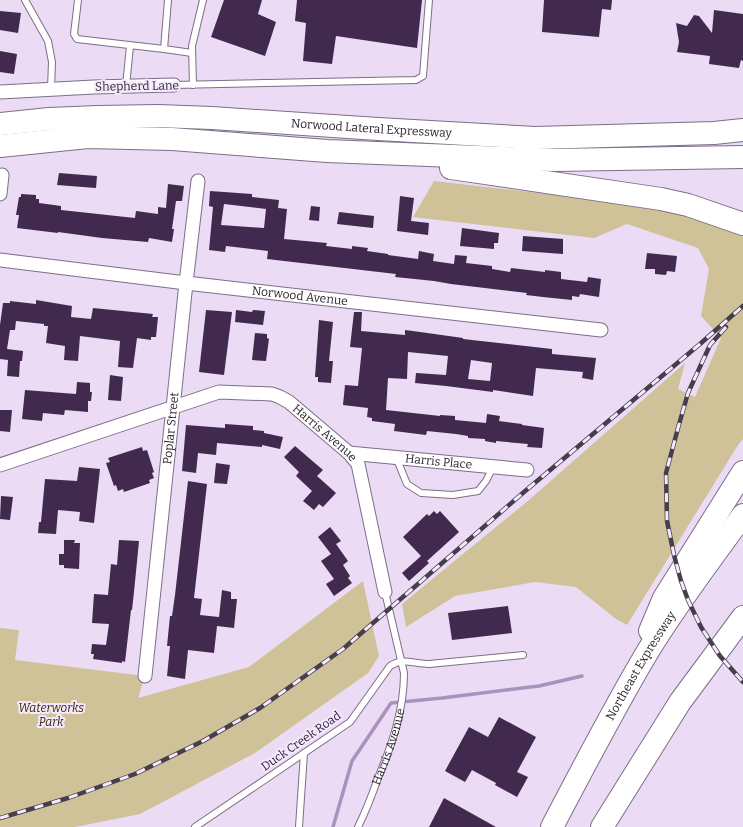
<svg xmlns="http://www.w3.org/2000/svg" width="743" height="827" viewBox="0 0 743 827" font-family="Bitter,serif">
<rect width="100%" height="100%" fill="#ebdbf5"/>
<!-- green -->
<path fill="#cfc198" d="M434 181 619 202 726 224 743 237V439L738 445 627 625 616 619 576 587 535 582 455 596 406 627 402 604 529 500 685 363 678 389 695 397 721 338 701 316 709 269 698 248 627 224 594 238 413 217Z
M363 581 379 656 368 673 255 753 140 814 75 827H0V628L19 630 15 660 145 676 138 698 249 667Z"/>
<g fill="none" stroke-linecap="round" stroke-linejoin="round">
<!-- stream -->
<path stroke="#ac91bc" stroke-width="3.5" d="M333 827 352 761 391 703 442 698 539 686 582 676"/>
</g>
<!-- building -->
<path fill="#412a4e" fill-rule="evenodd" d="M224 0H262L258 14 276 22 265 56 211 37Z
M297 0H422L417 48 336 36 332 64 303 61 306 23 295 21Z
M544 0H612L611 10 602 9 599 37 542 32Z
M714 10 743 14V61L741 60 739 68 709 64 710 56 677 52 679 42 676 23 687 26 694 15 699 16 712 33Z
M0 11 21 13 18 33 0 30Z
M0 51 17 54 14 74 0 72Z
M59 173 97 176 96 188 57 185Z
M168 184 184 186 182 201H176L172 229H174L172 242 149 238 148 242 102 238 58 232V233L17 228 19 215H16L19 197H21V194L36 195V199H39V203L61 206V210L135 218 136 211 158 214V207L166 208Z
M210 191 252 194V197L279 200 278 208 287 209 284 239 327 243 326 246 352 249V246L368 248 367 251 388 254V255L418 259 419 251 434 254 433 261 454 264 455 255 467 256 466 263 492 266V269L510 272 511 268 545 272V270L561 272V279L587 282 588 277 601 279 599 297 580 294 579 297 572 296V300L543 297 526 295 527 293 451 284 434 281 395 277 396 274 267 259 268 251 226 246 225 252 209 250 213 207 209 206ZM224 204 266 209 264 228 221 225Z
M400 196 414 198 411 221 429 223 428 235 397 231Z
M311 206 320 207 319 221 309 220Z
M339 212 374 216 373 228 337 224Z
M462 228 499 233 498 243H494V249L460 246Z
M523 236 563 239V254L522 251Z
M647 253 677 256 675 272 667 271 666 275 655 274V269H645Z
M36 300 72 306 71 317 91 319 93 308 153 314 152 317H158L156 337H151V340L137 338 133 368 118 367 120 341 80 336 78 361 64 360 65 346 46 343 48 326H44V324L16 321 15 330H10L7 349 23 351 22 361H20L19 377 7 376 8 360 0 359V325L3 303H10V301L36 304Z
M206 310 232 312 224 375 199 372Z
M236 310 252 312 253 310 265 311 263 325 235 322Z
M354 312H362L361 331 405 335V330L420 332 463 338V339L552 349V354L596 358 593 380 582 378 583 372 536 368 533 396 493 390V392L446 386 415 383 416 373 446 375 448 356 408 352 407 379 388 378 386 410 440 416V415L455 416V420L486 423 487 414 500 416 499 421 522 424V425L544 428 542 448 527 447 528 444 496 441V443L485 441V439L468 438V436L456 434 427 431 426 435 394 431 395 424 372 421V418L367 417 368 408 343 405 345 385 358 386 362 348 350 347ZM471 360 492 363 490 381 468 379Z
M319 320 333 322 329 361H333L331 383 318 382V377H315Z
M255 333 267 334V338L269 339 266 361 252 360Z
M110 375 123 377 121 401 108 400Z
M77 382 90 383V392H92L91 401H88V412L65 410 64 415 43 413 42 421 22 419 25 390 76 394Z
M0 410H12L10 432 0 431Z
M225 424 253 426V430L264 431V433L283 437 280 449 262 445V447L217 443 216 455 198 453 196 473 182 471 186 425 225 428Z
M295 446 323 470 317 476 336 493 323 507 319 504 314 510 303 501 312 491 296 476 299 472 284 457Z
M142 447 143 451 147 450 154 472 152 473 154 478 149 480 150 483 124 492 123 489 118 491 116 485 114 486 106 463 110 462 108 458Z
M216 463 230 465 227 484 214 483Z
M79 467 100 469 94 523 79 521 80 512 58 510 56 534 38 533 39 522H41L45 479 77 481Z
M188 481 207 484 194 598 202 599 200 615 219 617 222 590 231 592V599H237L234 628 217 626 214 653 188 650 185 679 167 676 170 646H167L170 616H172L175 595Z
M1 496 13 497 10 520 0 519Z
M434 511 437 514 440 511 459 532 427 561 429 563 409 581 402 573 421 556 403 537 427 514 429 516Z
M330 527 341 541 336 544 348 561 343 565 350 576 348 578 352 583 334 596 326 584 334 579 321 561 331 554 318 537Z
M64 540H75L74 543H80L79 569 64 568V565H59V554H64Z
M119 540 139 541 134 592 132 610H131L125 662 122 661V663L93 659 94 654H91L92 644 106 645 109 624 92 623 94 594 108 595 111 564 117 565Z
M508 606 512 633 452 640 448 613Z
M499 717 536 737 517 772 528 777 517 797 495 785 496 783 472 770 465 782 445 771 469 727 488 737Z
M444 798 496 827H429Z"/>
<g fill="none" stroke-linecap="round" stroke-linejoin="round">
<defs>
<g id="lane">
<path d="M25 0 48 41 52 62 51 89"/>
<path d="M78 0 74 34 77 39 164 49 168 0"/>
<path d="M164 49 192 53"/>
<path d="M174 85 416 80 423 76 429 0"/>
<path d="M193 85 192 46 203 0"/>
<path d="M126 86 130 46"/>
<path d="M396 457 407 484 421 493 453 495 478 491 486 481 493 467"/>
<path d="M195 827 350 722 390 666C403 657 414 664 429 664L523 655"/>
<path d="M299 827 304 753"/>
<path id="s1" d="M358 827C366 811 372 795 378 778 392 745 404 710 404 673L385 592"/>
</g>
<g id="street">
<path d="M0 92 94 87 174 85"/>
<path d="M0 194 2 175"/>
<path id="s2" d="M0 260 186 283 601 330"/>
<path id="s3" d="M349 453 527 470"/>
<path id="s4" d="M0 465 219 392 272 394 280 397 289 402 349 453 358 464 385 592"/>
<path id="s5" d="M145 676 186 283 198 181"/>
</g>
<g id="highway">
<path id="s6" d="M0 124 49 119 98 117 158 116 212 118 378 129 535 138 714 133 743 130"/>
<path d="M0 146 88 137 172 139 327 151 553 160 743 157"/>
<path d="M451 168 661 199 688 205 743 224"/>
<path d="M650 631 664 598 743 472"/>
<path id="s7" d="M552 827C583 768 614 708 648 651 676 605 711 559 743 515"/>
<path d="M602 827 680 702 743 617"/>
</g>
</defs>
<!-- lane casing -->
<use href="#lane" stroke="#7d6e86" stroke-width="8"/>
<!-- street casing -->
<use href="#street" stroke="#7d6e86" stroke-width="15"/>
<!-- highway casing -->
<use href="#highway" stroke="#7d6e86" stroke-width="24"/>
<!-- lane -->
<use href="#lane" stroke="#fff" stroke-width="6"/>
<!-- street -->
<use href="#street" stroke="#fff" stroke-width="13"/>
<!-- highway -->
<use href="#highway" stroke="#fff" stroke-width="22"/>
<defs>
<path id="rail" d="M726 327 710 345 688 393 678 428 666 473 667 521 674 555 681 581 688 600 701 627 720 656 743 682
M0 818 68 798 135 774 203 741 260 708 343 649 524 492 700 344 743 306"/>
</defs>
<!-- rail casing -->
<use href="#rail" stroke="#463e4a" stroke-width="4.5"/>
<!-- rail -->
<use href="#rail" stroke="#f7e9ff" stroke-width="3" stroke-dasharray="9" stroke-linecap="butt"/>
</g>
<g text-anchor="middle" stroke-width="4" stroke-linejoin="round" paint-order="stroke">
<!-- street labels -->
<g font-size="12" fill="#2c252f" stroke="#f7e9ff">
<text transform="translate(137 86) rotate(-1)" y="4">Shepherd Lane</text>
<text dy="4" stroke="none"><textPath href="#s6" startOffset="372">Norwood Lateral Expressway</textPath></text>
<text dy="4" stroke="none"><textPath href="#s2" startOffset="302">Norwood Avenue</textPath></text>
<text dy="4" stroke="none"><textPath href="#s5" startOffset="249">Poplar Street</textPath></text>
<text dy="4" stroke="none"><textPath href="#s4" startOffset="350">Harris Avenue</textPath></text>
<text dy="4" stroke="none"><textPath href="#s3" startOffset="90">Harris Place</textPath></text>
<text dy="4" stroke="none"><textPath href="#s7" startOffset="184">Northeast Expressway</textPath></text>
<text transform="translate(301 741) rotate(-35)" y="4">Duck Creek Road</text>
<text dy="4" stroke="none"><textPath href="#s1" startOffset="86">Harris Avenue</textPath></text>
</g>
<!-- park labels -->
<g font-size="12" font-style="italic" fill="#372a00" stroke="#f7e9ff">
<text x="51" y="712">Waterworks<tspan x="51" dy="14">Park</tspan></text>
</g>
</g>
</svg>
